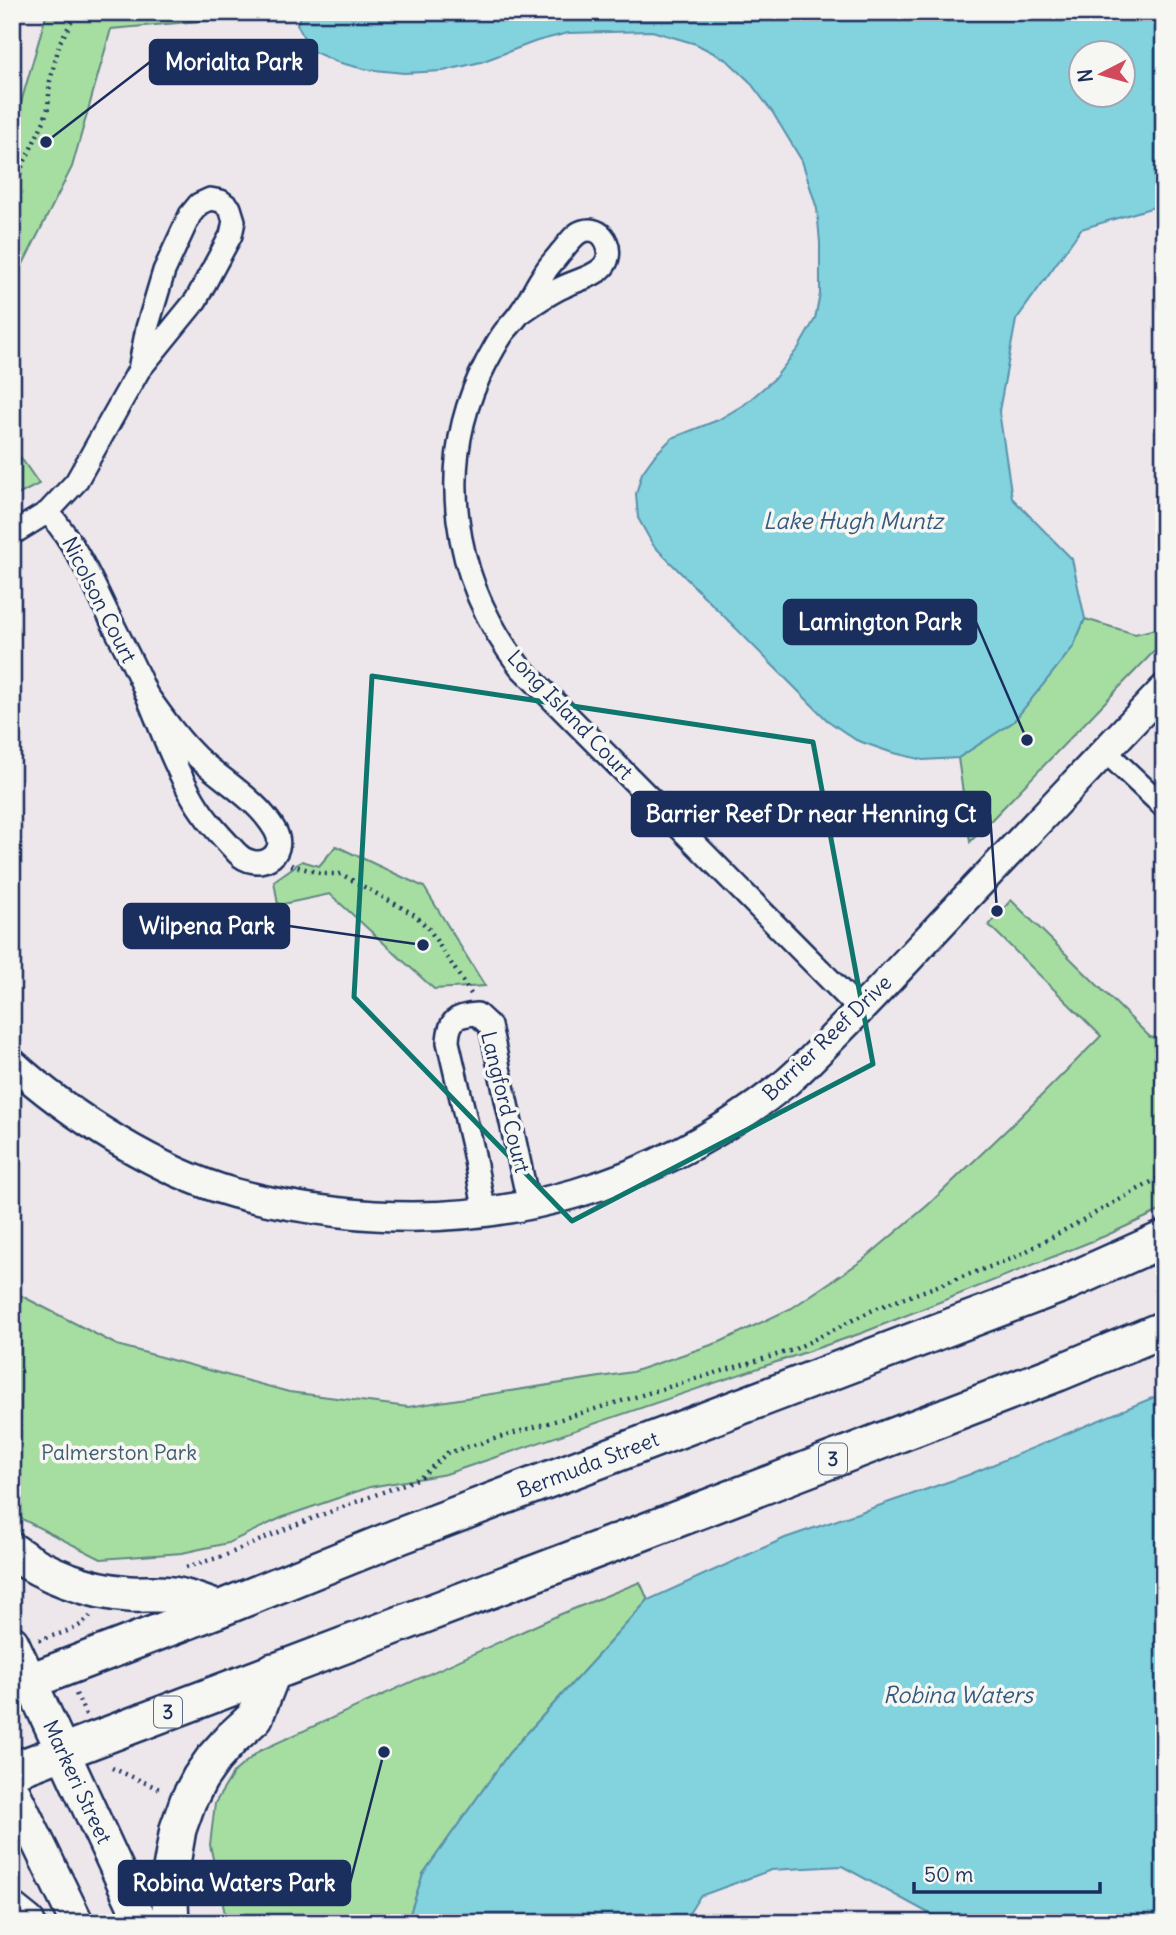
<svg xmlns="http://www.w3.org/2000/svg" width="1176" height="1935" viewBox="0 0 1176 1935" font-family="Delius,sans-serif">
<rect width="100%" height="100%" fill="#ede7ec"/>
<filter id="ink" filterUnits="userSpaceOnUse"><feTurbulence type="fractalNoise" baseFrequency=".0143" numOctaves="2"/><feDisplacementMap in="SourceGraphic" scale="14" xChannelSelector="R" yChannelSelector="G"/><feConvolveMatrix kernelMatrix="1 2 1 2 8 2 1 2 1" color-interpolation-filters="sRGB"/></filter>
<g filter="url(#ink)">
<!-- green -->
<path fill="#a6dea2" stroke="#608680" stroke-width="2" d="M47 12H300L111 29 72 167 12 286V117L18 113Z
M12 457 15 461 21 458 39 484 12 498Z
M1085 619 1135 634 1164 627V641L970 842 958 758 1013 722 1073 647Z
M336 846 424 887 485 986 434 989 330 894 278 905 274 881 302 861 319 866Z
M1011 900 1150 1037 1164 1040V1209L1105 1236 862 1333 446 1474 370 1487 283 1517 228 1543 182 1553 101 1559 12 1514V1291L117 1345 289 1392 408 1407 632 1372 720 1342 792 1308 863 1260 928 1205 1018 1119 1101 1036 989 925Z
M640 1582 648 1600 509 1753 423 1874 407 1923H227L210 1845 215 1803 234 1772 259 1751 561 1614Z"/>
<!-- water -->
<path fill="#83d3de" stroke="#5991ab" stroke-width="2" fill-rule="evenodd" d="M302 12H1164V204L1081 229 1016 320 999 411 1012 498 1072 559 1085 619 1073 647 1013 722 958 758 923 760 890 752 856 740 827 720 676 568 653 545 638 518 636 494 642 473 655 455 672 438 718 420 745 404 774 379 799 347 815 319 820 294V243L817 209 802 161 773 113 749 81 727 60 696 44 652 31 568 33 537 41 481 62 443 71 404 73 364 69 337 62 310 50 297 24ZM1082 52H1124V94H1082Z
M1164 1393V1923H938L934 1916 842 1866 771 1870 700 1896 683 1923H407L423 1874 509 1753 648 1600 785 1538 968 1475Z"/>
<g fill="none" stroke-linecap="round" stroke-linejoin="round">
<defs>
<path id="minor" d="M210 199 221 201 230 208 234 221 231 235 196 300 139 370 147 328 164 271 190 215 199 204Z
M522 312C535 303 548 294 563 287 574 281 591 278 601 269 617 256 606 224 583 231 573 234 567 246 560 253 555 260 548 266 544 274 536 285 530 299 522 310 517 318 511 324 505 331 498 340 492 352 486 363 434 462 452 580 520 667L860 1010
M48 512C74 542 90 576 107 612 120 639 135 666 146 693 161 729 174 766 194 800 205 819 222 837 237 853 256 873 290 857 275 830 259 801 222 780 198 758 177 738 162 715 145 692
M12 534 48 512 76 482 139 370
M1105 751 1164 807
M485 1213 473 1150 448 1042C449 1020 456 1015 477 1014L490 1026 529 1206"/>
<path id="tertiary" d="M12 1063C70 1116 159 1172 234 1193 267 1202 303 1208 337 1212 501 1232 658 1186 787 1082 808 1064 827 1043 847 1023 880 990 911 956 943 922 1017 844 1090 767 1164 689"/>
<path id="secondary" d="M12 1642 142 1923
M12 1789 77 1923"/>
<path id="primary" d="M12 1551C45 1575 88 1591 129 1594 144 1595 163 1592 178 1596 192 1599 205 1605 219 1609
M12 1688 219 1609 400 1536 1063 1284 1164 1239
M12 1771 641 1533 1058 1373 1164 1329
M12 1911 27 1923
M171 1923 169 1881 178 1829 188 1801 200 1778 214 1758 232 1738 255 1717 273 1671"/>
</defs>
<!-- minor casing -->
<use href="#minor" stroke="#1b2f5e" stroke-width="26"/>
<!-- tertiary casing -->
<use href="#tertiary" stroke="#1b2f5e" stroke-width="33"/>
<!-- secondary casing -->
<use href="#secondary" stroke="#1b2f5e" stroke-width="37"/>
<!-- primary casing -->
<use href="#primary" stroke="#1b2f5e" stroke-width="40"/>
<!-- path -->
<path stroke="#1b2f5e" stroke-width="4.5" stroke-dasharray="2 5" stroke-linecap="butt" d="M12 201 22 167 44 121 48 108 50 81 60 42 77 12
M291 865 323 874H341L415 915 429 929 471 994
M186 1567 224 1556 295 1525 420 1478 447 1453 793 1350 877 1308 1014 1258 1164 1175
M39 1640C56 1634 79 1631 90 1616
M76 1694 86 1715
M112 1768 162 1790"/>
<!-- minor -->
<use href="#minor" stroke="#f6f6f2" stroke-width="21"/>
<!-- tertiary -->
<use href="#tertiary" stroke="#f6f6f2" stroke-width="28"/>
<!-- secondary -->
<use href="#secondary" stroke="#f6f6f2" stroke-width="32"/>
<!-- primary -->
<use href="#primary" stroke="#f6f6f2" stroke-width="35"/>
</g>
</g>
<!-- marked area -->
<path fill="none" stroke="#0f766e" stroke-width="5" stroke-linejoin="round" d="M372 676 813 742 873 1064 572 1221 354 997Z"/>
<g text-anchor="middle" stroke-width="7" stroke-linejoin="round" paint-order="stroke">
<!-- shield labels -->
<g fill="#f6f6f2" stroke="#5d6b8a" stroke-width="2">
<rect x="819" y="1443.5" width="28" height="31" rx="5"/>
<rect x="154" y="1696.5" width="28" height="31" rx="5"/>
</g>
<g font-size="19" font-weight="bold" fill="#1b2f5e">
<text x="833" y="1466">3</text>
<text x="168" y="1719">3</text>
</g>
<!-- street labels -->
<g font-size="21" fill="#1b2f5e" stroke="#f6f6f2">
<text transform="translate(99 600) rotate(63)" y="7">Nicolson Court</text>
<text transform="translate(570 715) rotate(46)" y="7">Long Island Court</text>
<text transform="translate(827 1038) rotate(-44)" y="7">Barrier Reef Drive</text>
<text transform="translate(505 1102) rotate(76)" y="7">Langford Court</text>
<text transform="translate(588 1465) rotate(-21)" y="7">Bermuda Street</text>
<text transform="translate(77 1782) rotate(65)" y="7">Markeri Street</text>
</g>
<!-- park labels -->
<g font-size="21" fill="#3e5b6f" stroke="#f6f6f2">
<text x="119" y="1460">Palmerston Park</text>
</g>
<!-- water labels -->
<g font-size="23" font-style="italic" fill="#35587e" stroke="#f6f6f2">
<text x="853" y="529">Lake Hugh Muntz</text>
<text x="958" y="1703">Robina Waters</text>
</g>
</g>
<!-- callouts -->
<path fill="none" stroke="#1b2f5e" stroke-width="2.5" d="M46 142L150 62M1027 740L976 622M997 911L990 814M423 945L289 926M384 1752L350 1883"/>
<g fill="#1b2f5e" stroke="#f6f6f2" stroke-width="2.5">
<circle cx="46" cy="142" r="7"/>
<circle cx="1027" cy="740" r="7"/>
<circle cx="997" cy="911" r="7"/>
<circle cx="423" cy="945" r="7"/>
<circle cx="384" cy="1752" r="7"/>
</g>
<g fill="#1b2f5e" stroke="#1b2f5e" stroke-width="2.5">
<rect x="150" y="40" width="167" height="44" rx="7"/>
<rect x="784" y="600" width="192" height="44" rx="7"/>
<rect x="632" y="792" width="358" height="44" rx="7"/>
<rect x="124" y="904" width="165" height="44" rx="7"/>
<rect x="119" y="1861" width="231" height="44" rx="7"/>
</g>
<g font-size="23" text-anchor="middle" font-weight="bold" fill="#fff">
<text x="234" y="70">Morialta Park</text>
<text x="880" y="630">Lamington Park</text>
<text x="811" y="822">Barrier Reef Dr near Henning Ct</text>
<text x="207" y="934">Wilpena Park</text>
<text x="234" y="1891">Robina Waters Park</text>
</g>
<!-- margin -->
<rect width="1176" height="1935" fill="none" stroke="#f6f6f2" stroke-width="42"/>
<rect x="21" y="21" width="1134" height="1893" fill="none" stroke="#1b2f5e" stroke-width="2.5" filter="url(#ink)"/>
<!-- north arrow -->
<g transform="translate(1102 74) rotate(264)"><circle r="33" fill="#f6f6f2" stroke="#9ea6b7" stroke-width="2"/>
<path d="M0-5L12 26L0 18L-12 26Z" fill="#d1495b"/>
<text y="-10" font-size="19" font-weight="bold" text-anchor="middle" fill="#1b2f5e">N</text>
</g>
<!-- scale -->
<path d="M914 1882v10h186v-10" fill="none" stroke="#1b2f5e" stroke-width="3.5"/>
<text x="924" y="1882" font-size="21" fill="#1b2f5e" stroke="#f6f6f2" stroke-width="5" paint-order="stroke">50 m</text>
</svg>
